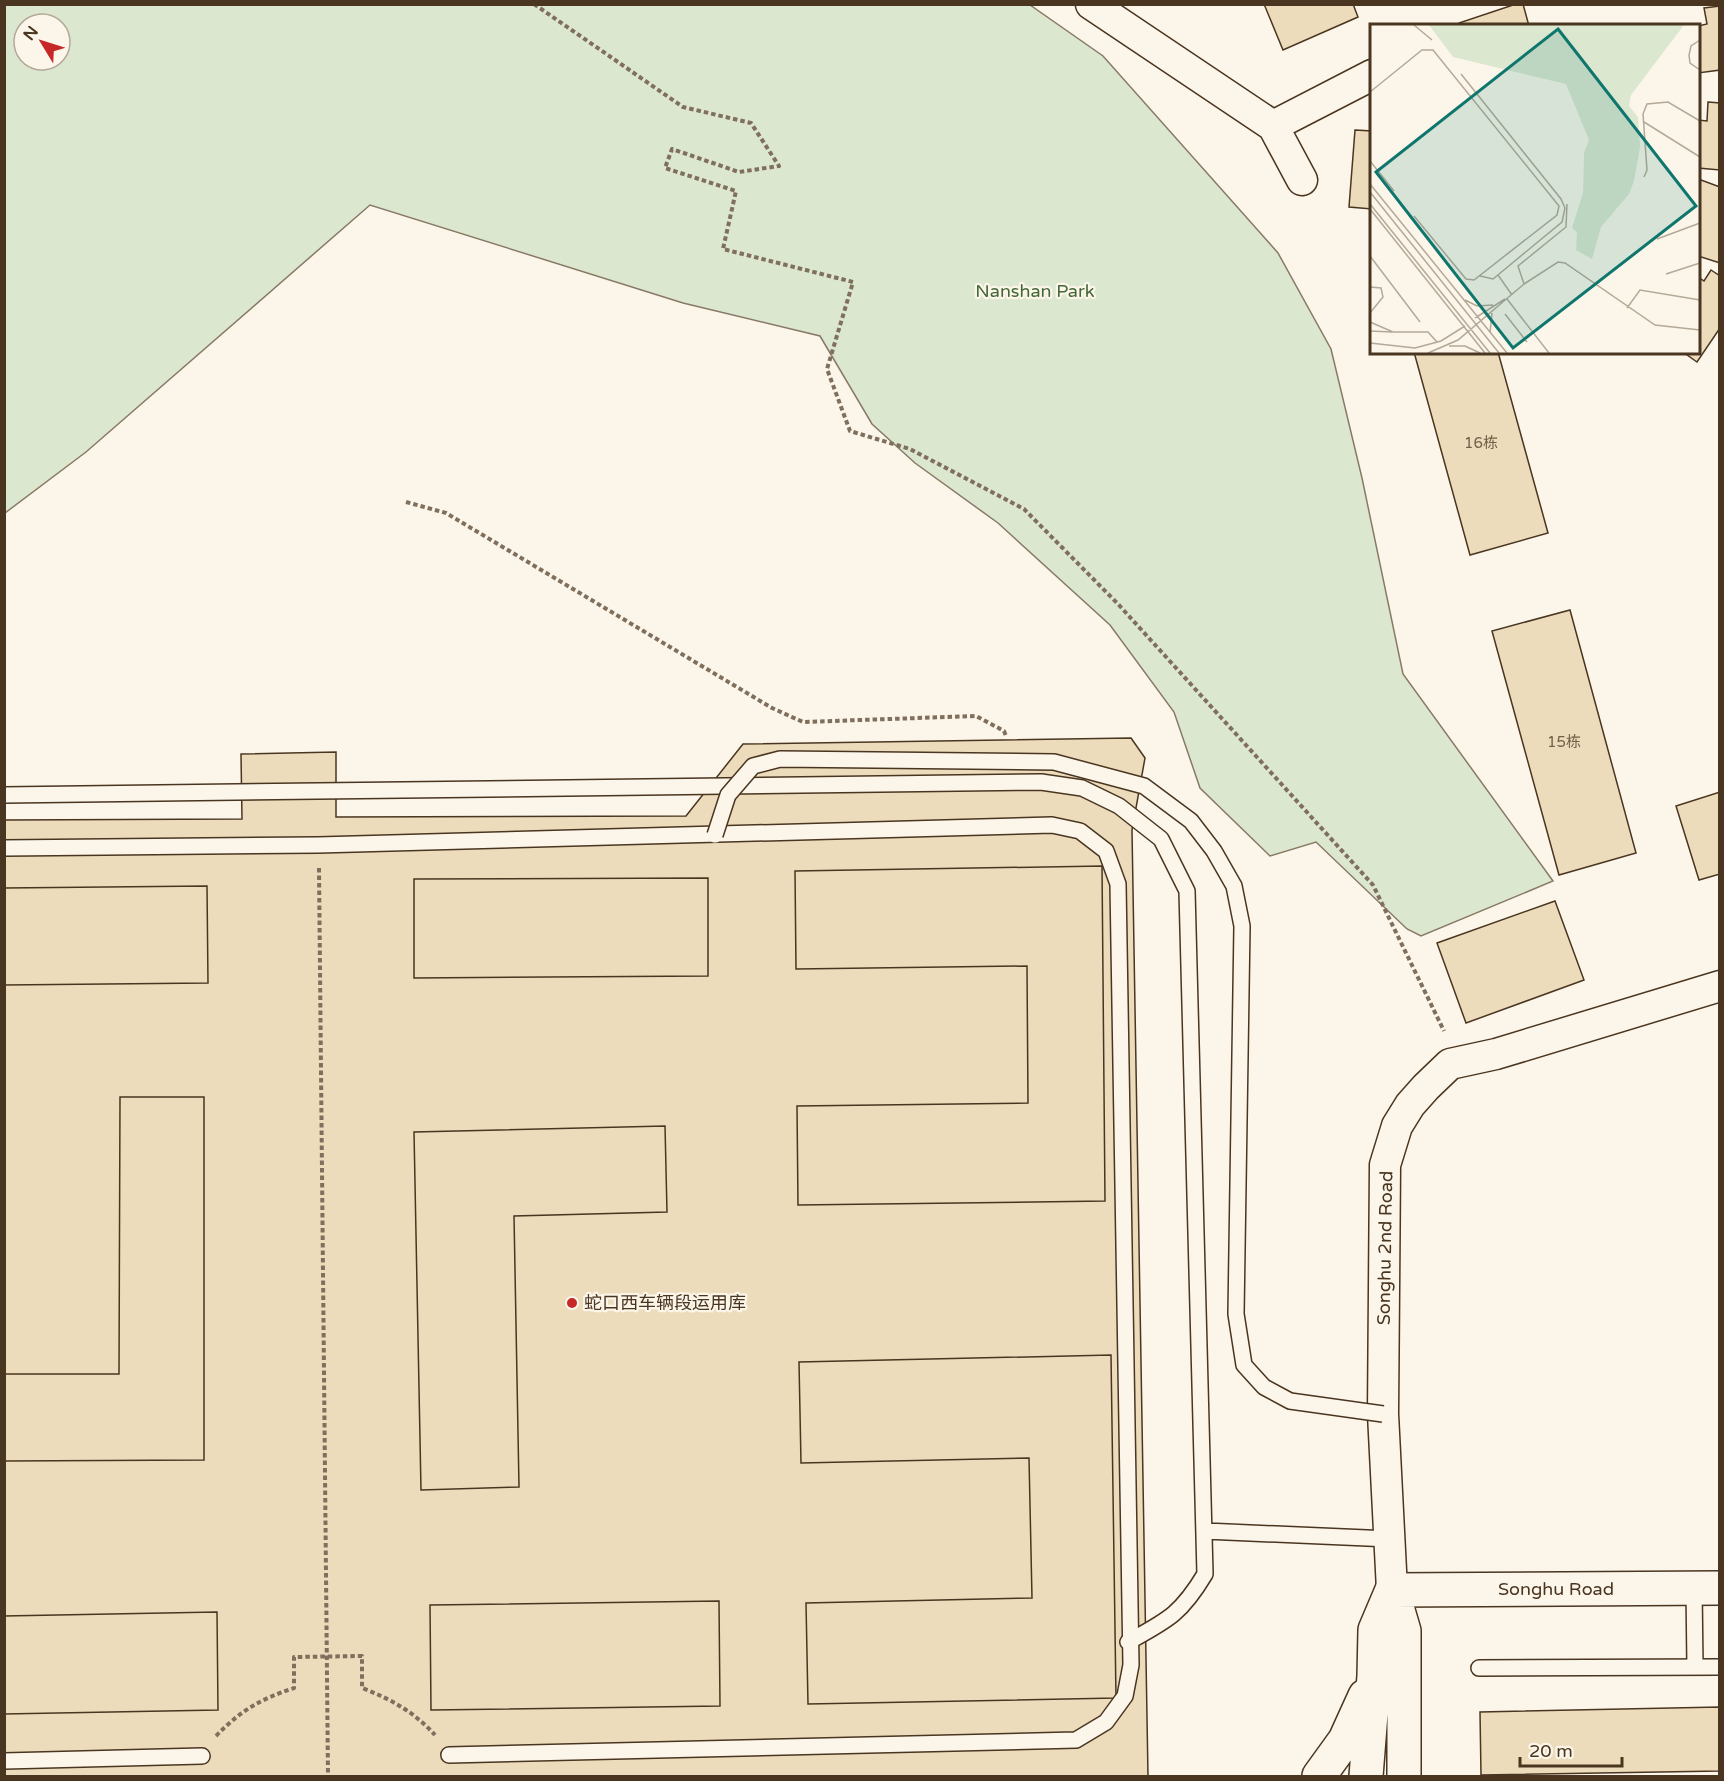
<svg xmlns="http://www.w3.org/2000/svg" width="1724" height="1781" viewBox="0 0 1724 1781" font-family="'Varela Round','Noto Sans SC',sans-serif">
<rect width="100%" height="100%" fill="#fbf6e9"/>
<!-- green -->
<path fill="#dce7d0" stroke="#887966" stroke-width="1.5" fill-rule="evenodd" d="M5 4 1030 5 1103 56 1278 253 1331 349 1362 478 1403 674 1553 881 1421 936 1407 929 1316 842 1270 856 1200 788 1174 712 1110 625 998 523 915 463 872 424 820 336 683 303 370 205 86 452 5 513ZM24 24H60V60H24Z"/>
<!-- building -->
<path fill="#ecdcbc" stroke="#4a3520" stroke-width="1.5" d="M1264 4H1353L1358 17 1283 50Z
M1516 4H1523L1529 26H1459V23Z
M1720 6V70L1698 73V26L1707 24 1704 8Z
M1708 102 1720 103V170L1698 168V120L1707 121Z
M1355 130 1372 131V209L1349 207Z
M1701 180 1720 187V263L1698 256V185Z
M1711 270 1720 276V328L1697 362 1683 352H1698V277L1704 281Z
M1414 352H1498L1548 533 1470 555Z
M1570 610 1636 853 1559 875 1492 631Z
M1131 738 1145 758 1132 830 1148 1776H4V820L242 819 241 754 336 752V817L686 816 743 744Z
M1720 792V874L1699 880 1676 806Z
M1102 866 1105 1201 798 1205 797 1106 1028 1103 1027 966 796 969 795 871Z
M708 878V976L414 978V879Z
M207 886 208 983 4 985V888Z
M1555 901 1584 980 1466 1023 1437 943Z
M120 1097H204V1460L4 1461V1374H119Z
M665 1126 667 1212 514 1216 519 1487 421 1490 414 1132Z
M1111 1355 1116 1698 808 1704 806 1603 1032 1598 1029 1458 801 1463 799 1362Z
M719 1601 720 1706 431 1710 430 1605Z
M217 1612 218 1710 4 1714V1616Z
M1720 1707V1771L1481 1775 1480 1712Z"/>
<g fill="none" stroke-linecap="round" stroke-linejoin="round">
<defs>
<path id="lane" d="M4 795 1041 782 1082 788 1119 806 1161 839 1187 891 1205 1574C1181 1614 1168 1620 1128 1642
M4 848 318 845 1052 825 1080 831 1106 851 1118 884 1131 1665 1125 1696 1106 1722 1076 1740 449 1755
M1205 1531 1390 1539
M1694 1588 1695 1667
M1479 1668 1720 1667
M4 1761 202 1756"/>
<path id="street" d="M1091 4 1273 126 1302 180
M1273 126 1372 75
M1392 1590 1383 1414 1385 1165 1397 1126 1410 1105 1426 1087 1450 1064 1496 1054 1720 986"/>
<path id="secondary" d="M1392 1590 1720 1588
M1392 1590 1404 1631V1776
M1319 1776 1345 1740 1365 1696
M1366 1776 1374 1676 1375 1630 1392 1590"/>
</defs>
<!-- lane casing -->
<use href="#lane" stroke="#4a3520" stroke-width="18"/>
<!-- street casing -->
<use href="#street" stroke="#4a3520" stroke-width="33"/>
<!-- secondary casing -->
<use href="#secondary" stroke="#4a3520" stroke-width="36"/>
<!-- path -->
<path stroke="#7f6f5c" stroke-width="4" stroke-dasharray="4.5 3" stroke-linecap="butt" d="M534 4 683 107 751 123 779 166 739 172 672 149 665 168 736 191 723 249 853 282 827 369 850 431 910 449 1024 509 1118 604 1373 885 1444 1031
M406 502 446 513 772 708 803 722 976 716 1004 731 1006 736
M319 868 328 1776
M216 1736C241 1710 261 1699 294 1688V1657L362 1656V1688C391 1699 414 1712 435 1735"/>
<!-- lane -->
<use href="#lane" stroke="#fbf6e9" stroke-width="15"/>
<!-- street -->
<use href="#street" stroke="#fbf6e9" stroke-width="30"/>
<!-- secondary -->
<use href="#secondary" stroke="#fbf6e9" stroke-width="33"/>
<defs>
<path id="lane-bridge" d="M715 835 728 795 753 766 780 759 1054 762 1144 786 1191 821 1214 851 1234 886 1242 926 1236 1314 1244 1365 1264 1387 1290 1401 1383 1414"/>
</defs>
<!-- lane-bridge casing -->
<use href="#lane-bridge" stroke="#4a3520" stroke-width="18" stroke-linecap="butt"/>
<!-- lane-bridge -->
<use href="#lane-bridge" stroke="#fbf6e9" stroke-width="15"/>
</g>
<!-- markers -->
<circle fill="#c62828" stroke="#fbf6e9" stroke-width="2" cx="572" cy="1303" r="6"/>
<g text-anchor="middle" stroke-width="4.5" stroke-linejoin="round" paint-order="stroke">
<!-- number labels -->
<g font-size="15" fill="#725f47">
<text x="1481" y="448">16栋</text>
<text x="1564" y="747">15栋</text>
</g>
<!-- park labels -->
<g font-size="18" fill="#436837" stroke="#fbf6e9">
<text x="1035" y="297">Nanshan Park</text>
</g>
<!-- street labels -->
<g font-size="18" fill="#4a3520" stroke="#fbf6e9">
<text transform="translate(1385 1248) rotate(-89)" y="6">Songhu 2nd Road</text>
<text x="1556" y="1595">Songhu Road</text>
</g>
<!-- poi labels -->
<g font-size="18" fill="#4a3520" stroke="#fbf6e9" text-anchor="start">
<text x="584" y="1309">蛇口西车辆段运用库</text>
</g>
</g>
<!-- overview -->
<g transform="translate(1370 24)">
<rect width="330" height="330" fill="#fbf6e9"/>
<path d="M59 1H314L261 71 259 82 268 93 270 123 264 157 259 170 231 203 222 235 206 226 207 208 202 204 213 169 214 129 219 116 196 60 83 33Z" fill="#dce7d0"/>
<path fill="none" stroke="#b4a999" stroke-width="1.5" d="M44 1 62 16M330 16 321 22 319 31 320 39 330 46M91 50 191 175 195 184 192 198 123 255 110 252M0 68 52 26H63L189 182 187 191 104 256 96 255 44 192M274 98 330 133M0 137 24 167M274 153 277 146 273 90 277 80 298 78 330 97M0 160 137 329M0 168 129 329M0 180 120 329M0 185 115 329M287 215 330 199M0 232 50 298M296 250 330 239M128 251 142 271M154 260 148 242 196 203 197 180M0 263 11 264 13 273 0 289M137 275 179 329M95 276 107 282 123 281M257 284 270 266 330 276M135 290 157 318M105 294 135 275M0 298 23 308H58L67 318M0 307 22 308M120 309 122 289M0 319 45 324 71 317 95 302M79 322H95L110 329M58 329 88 316 154 260 188 238 195 239 285 301 330 306"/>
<path fill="#0f766e" fill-opacity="0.15" stroke="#0f766e" stroke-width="3" d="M188 5 326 182 143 324 6 148Z"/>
<rect width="330" height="330" fill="none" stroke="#4a3520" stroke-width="3"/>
</g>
<!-- border -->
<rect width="1724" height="1781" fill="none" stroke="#4a3520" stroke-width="12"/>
<!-- north arrow -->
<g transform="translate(42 42) rotate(308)"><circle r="28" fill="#fbf6e9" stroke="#b4a999" stroke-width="1.5"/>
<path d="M0-4.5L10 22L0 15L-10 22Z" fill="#c62828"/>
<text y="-9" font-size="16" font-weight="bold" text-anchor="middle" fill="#4a3520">N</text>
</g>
<!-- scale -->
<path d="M1520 1757v9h102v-9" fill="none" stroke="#4a3520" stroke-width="3"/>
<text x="1529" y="1757" font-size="18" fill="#4a3520" stroke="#fbf6e9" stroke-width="4.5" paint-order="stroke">20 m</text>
</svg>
